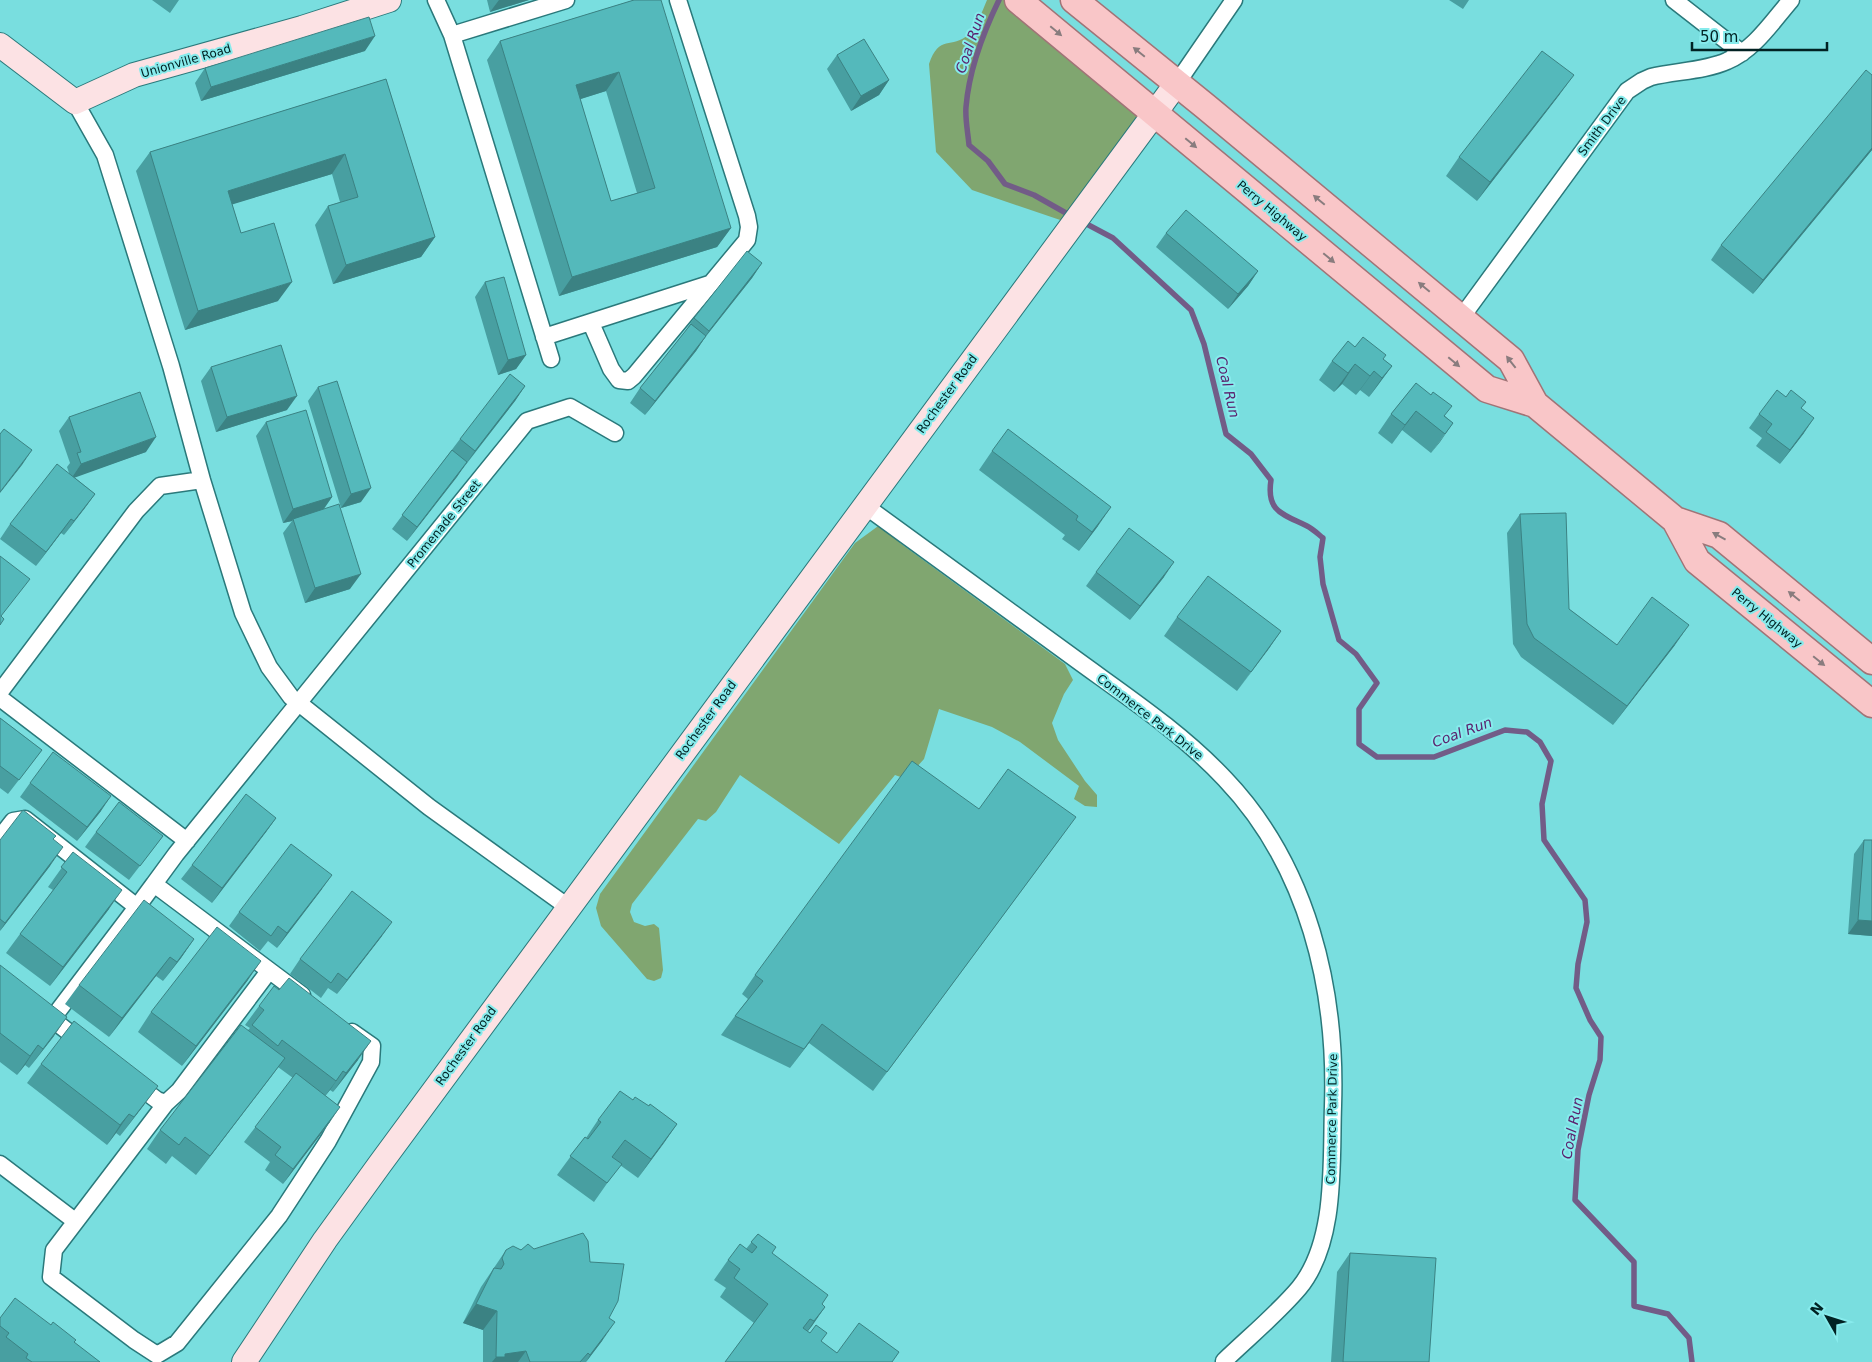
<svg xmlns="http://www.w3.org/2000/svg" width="1872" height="1362" viewBox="0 0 1872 1362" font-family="'DejaVu Sans',sans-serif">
<rect width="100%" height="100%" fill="#79dedf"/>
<!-- green -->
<path fill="#80a670" d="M987 0H1018L1153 112 1072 224 972 190 936 152 929 64C939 34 952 49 968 35 977 26 982 12 987 0Z
M885 521 900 543 1065 664 1073 680 1064 694 1052 723 1058 740 1085 781 1097 795V807L1085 806 1074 799 1079 786 1020 742 992 727 939 709 924 759 906 779 895 775 839 844 740 775 716 812 706 821 698 819 632 904 630 912 634 922 645 926 654 924 659 928 663 970 661 978 654 981 647 979 601 926 596 908 600 894 855 543Z"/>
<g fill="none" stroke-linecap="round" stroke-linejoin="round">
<!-- stream -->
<path stroke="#725c87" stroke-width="5.5" d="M999 0C983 33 969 70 966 107 965 119 968 133 969 145L988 161 1005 184 1034 195 1073 217
M1081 221 1113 238 1191 310 1204 344 1226 434 1251 454 1271 480C1266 512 1283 514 1307 526 1313 529 1318 534 1323 538L1320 557 1323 584 1339 640 1356 654 1377 683 1359 709V744L1377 757H1434L1505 730 1527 732 1540 742 1551 761 1542 804 1544 840 1585 900 1587 922 1578 964 1576 988 1590 1020 1601 1037 1600 1060 1589 1095 1578 1150 1575 1200 1634 1262V1306L1668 1314 1689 1338 1692 1362"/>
<defs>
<path id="street" d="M436 0 452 35 566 0
M1674 0 1742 53
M452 35 551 359
M1177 83 1234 0
M75 102 105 155 171 366 202 480 243 613 269 667 291 697 300 704 429 807 568 907
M1461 318 1627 91 1642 81 1651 77C1675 71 1705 71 1727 61 1754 50 1772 22 1791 0
M591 323 611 369 619 380 628 381 634 376 747 240 749 227 747 216 678 0
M544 337 712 283
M864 505C933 555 1001 605 1070 655 1123 694 1180 731 1225 779 1308 866 1337 989 1333 1106 1331 1162 1337 1242 1299 1288 1277 1314 1249 1337 1224 1361
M0 692 136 511 160 486 202 480
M0 698 187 841
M0 838 13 821 25 819 137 907 154 884
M302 995 154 884 176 854 527 421 570 407 615 433
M44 1013 84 1044
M52 1019 137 907
M133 1082 157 1100 166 1103 179 1091 269 971
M166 1103 54 1250 51 1277 134 1340 157 1355 177 1343 279 1216 328 1141 371 1062 372 1046 352 1032
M0 1164 75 1221"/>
<path id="secondary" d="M0 45 75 102 134 75 302 28 389 0
M244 1362 325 1240 380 1164 1177 83"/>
<path id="primary" d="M1018 0 1487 389 1535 404
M1074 0 1205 106 1511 360 1535 404 1675 520 1697 561 1872 704
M1675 520 1719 535 1872 661"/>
</defs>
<!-- street casing -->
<use href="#street" stroke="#2a797b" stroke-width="19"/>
<!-- secondary casing -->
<use href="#secondary" stroke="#2a797b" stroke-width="26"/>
<!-- primary casing -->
<use href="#primary" stroke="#a07477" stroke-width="29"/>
<!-- street -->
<use href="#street" stroke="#fff" stroke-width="16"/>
<!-- secondary -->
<use href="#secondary" stroke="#fce2e4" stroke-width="24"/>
<!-- primary -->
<use href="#primary" stroke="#f9c6c8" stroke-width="26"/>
</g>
<!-- wall -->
<path fill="#489fa1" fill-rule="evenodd" d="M152 0H179L170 13Z
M487 0H529L490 12Z
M634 0 731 228 717 247 559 296 487 60 500 41ZM606 91 637 193 611 201 580 99Z
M1449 0H1469L1463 9Z
M365 51 201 101 195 83 205 68Z
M837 55 889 80 879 95 851 111 827 69Z
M1872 75V150L1753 294 1711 260 1721 245Z
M386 79 435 237 421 257 333 284 315 225 328 206 340 202 332 174 232 204 241 233 278 301 185 330 136 171 150 152Z
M1560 94 1477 201 1446 176 1459 157Z
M1166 233 1258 271 1248 286 1228 309 1156 247Z
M762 263 752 278 706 336 696 351 645 415 630 403 640 388 684 333 694 318Z
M485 282 526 355 516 369 498 375 475 297Z
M1355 347 1383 359 1392 366 1378 385 1369 397 1360 390 1356 395 1342 384 1334 392 1319 380 1332 361Z
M211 367 287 410 216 432 201 381Z
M1416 383 1445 416 1453 423 1431 453 1402 430 1392 444 1378 433 1391 414Z
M525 386 515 401 407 541 392 529 460 439Z
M318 387 361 502 341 508 308 401Z
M1786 397 1806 402 1801 408 1804 433 1780 464 1756 446 1762 438 1749 428 1759 414Z
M69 417 146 452 74 477 95 494 64 535 61 533 36 566 0 539 10 524 69 473 67 467 70 463 59 431Z
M266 422 332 497 324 509 350 589 305 603 283 533 292 521 283 523 256 436Z
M992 451 1098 526 1079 551 1062 539 1065 535 979 470Z
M1520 514 1569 609 1617 645H1675L1613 725 1521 657 1513 644 1507 533Z
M1096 572 1164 577 1130 620 1086 586Z
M1177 617 1281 631 1237 691 1164 636Z
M0 718 42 750 8 794 0 788Z
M30 783 101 811 77 841 20 797Z
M979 809 1062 836 873 1091 809 1043 790 1068 721 1035 735 1016 748 999 742 994 755 975Z
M276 818 266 832 212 903 181 879 192 865Z
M96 832 163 836 129 880 85 847Z
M53 839 50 866 0 931V840Z
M1864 840H1872V936L1848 934 1854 854Z
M73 852 109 909 50 986 6 953 20 934 53 890 48 887Z
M322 889 277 948 268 941 260 951 229 926 239 912Z
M382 936 337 994 328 988 321 998 290 974 300 959Z
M194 939 181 958 163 981 156 976 109 1037 65 1004 79 985Z
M0 965 54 1036 29 1068 25 1065 17 1075 0 1062Z
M248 980 182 1066 138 1032 151 1012Z
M259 1006 358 1060 333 1092 330 1090 325 1096 330 1122 283 1184 265 1170 270 1162 244 1142 293 1078 278 1067 196 1175 172 1156 166 1164 147 1149 160 1130 248 1030 250 1028 245 1025Z
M41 1064 144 1105 120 1136 116 1133 107 1145 27 1083Z
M633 1100 649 1106 677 1124 638 1178 620 1165 594 1202 557 1175 585 1137 586 1138 598 1120Z
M758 1234 772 1253 822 1304 825 1307 807 1331 837 1353 899 1352 725 1362 754 1323 720 1297 726 1288 714 1280 728 1260 746 1249Z
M534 1249 590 1262 609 1318 602 1341 586 1362H483V1330L463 1323 481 1287 506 1250Z
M1350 1253 1429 1362H1331L1337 1272Z
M0 1318 74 1343 100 1362H0Z"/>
<!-- shaded-wall -->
<path fill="#3b8283" d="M499 0H529L490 12Z
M375 36 365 51 201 101 211 87Z
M619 72 606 91 562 105 576 85Z
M1574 75 1560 94 1477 201 1490 182Z
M889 80 879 95 851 111 861 96Z
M1872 148V150L1753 294 1763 280Z
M345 154 332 174 214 210 228 191Z
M731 228 717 247 559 296 572 277Z
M435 237 421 257 333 284 346 265Z
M762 263 752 278 699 345 709 331Z
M1258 271 1248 286 1228 309 1238 294Z
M292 282 278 301 185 330 198 311Z
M706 336 696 351 645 415 655 401Z
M526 355 516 369 498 375 508 360Z
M1355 364 1342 384 1334 392 1348 373Z
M1392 366 1378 385 1369 397 1382 378Z
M1374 371 1360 390 1356 395 1370 376Z
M525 386 515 401 465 465 475 451Z
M297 396 287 410 216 432 227 417Z
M1416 411 1402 430 1392 444 1405 425Z
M1814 418 1804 433 1780 464 1790 450Z
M1453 423 1440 442 1431 453 1445 434Z
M156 437 146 452 71 479 81 464Z
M32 450 22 465 0 493V492Z
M467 462 457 477 407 541 417 527Z
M371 488 361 502 341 508 351 494Z
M95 494 85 508 64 535 74 521Z
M332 497 322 511 293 519 292 521 283 523 293 509Z
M1111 507 1098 526 1079 551 1092 532Z
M71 519 61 533 36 566 46 552Z
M1174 562 1164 577 1130 620 1140 606Z
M361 574 350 589 305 603 315 588Z
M1689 625 1675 645 1613 725 1627 706Z
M1281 631 1268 650 1237 691 1251 672Z
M111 796 101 811 77 841 87 827Z
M1076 817 1062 836 873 1091 887 1072Z
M276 818 266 832 212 903 222 888Z
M63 847 50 866 0 931 5 923Z
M332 875 322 889 277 948 287 933Z
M122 890 109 909 50 986 63 967Z
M1858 920 1872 921V936L1848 934Z
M392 922 382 936 337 994 347 980Z
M194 939 181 958 163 981 177 962Z
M170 957 156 976 109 1037 122 1018Z
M261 961 248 980 182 1066 196 1046Z
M67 1017 54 1036 29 1068 43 1049Z
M822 1024 809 1043 790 1068 804 1049Z
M371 1041 358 1060 333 1092 346 1073Z
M38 1045 25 1065 17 1075 30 1056Z
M285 1058 271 1077 196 1175 210 1156Z
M343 1071 330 1090 322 1100 336 1081Z
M158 1086 144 1105 120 1136 134 1117Z
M340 1107 330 1122 283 1184 293 1169Z
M129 1114 116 1133 107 1145 120 1125Z
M677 1124 664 1143 638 1178 651 1159Z
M476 1304 497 1311 483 1330 463 1323Z
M825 1307 812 1326 800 1341 814 1321Z
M615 1322 602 1341 586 1362 590 1355Z
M526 1351 518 1362H492L496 1357 505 1354Z"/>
<!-- building -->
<path fill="#54b9bb" stroke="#3b8283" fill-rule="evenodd" d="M634 0H661L731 228 572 277 500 41ZM619 72 655 188 611 201 576 85Z
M369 17 375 36 211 87 205 68Z
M864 39 889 80 861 96 837 55Z
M1542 51 1574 75 1490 182 1459 157Z
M1866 70 1872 75V148L1763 280 1721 245Z
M386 79 435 237 346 265 328 206 358 197 345 154 228 191 241 233 274 223 292 282 198 311 150 152Z
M1186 210 1258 271 1238 294 1166 233Z
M747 251 762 263 709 331 694 318Z
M504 277 526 355 508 360 485 282Z
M691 324 706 336 655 401 640 388Z
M1363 337 1386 355 1383 359 1392 366 1382 378 1374 371 1370 376 1355 364 1348 373 1332 361 1348 341 1355 347Z
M281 345 297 396 227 417 211 367Z
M510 374 525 386 475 451 460 439Z
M337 381 371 488 351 494 318 387Z
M1416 383 1431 395 1433 392 1452 406 1444 416 1453 423 1445 434 1416 411 1405 425 1391 414Z
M1777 390 1786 397 1791 390 1806 402 1801 408 1814 418 1790 450 1766 432 1772 424 1759 414Z
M140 392 156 437 81 464 77 453 81 452 69 417Z
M306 410 332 497 293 509 266 422Z
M4 429 32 450 0 492V434Z
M1008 429 1111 507 1092 532 1076 520 1078 516 992 451Z
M452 450 467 462 417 527 402 515Z
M57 464 95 494 74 521 71 519 46 552 10 524Z
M339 504 361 574 315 588 293 519Z
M1566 513 1569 609 1617 645 1652 597 1689 625 1627 706 1534 638 1527 624 1520 514Z
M1129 528 1174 562 1140 606 1096 572Z
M0 556 30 579 1 616 4 619 0 625Z
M1208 576 1281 631 1251 672 1177 617Z
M0 718 42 750 19 780 0 766Z
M53 752 111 796 87 827 30 783Z
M912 761 979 809 1008 769 1076 817 887 1072 822 1024 804 1049 735 1016 763 981 755 975Z
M246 794 276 818 222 888 192 865Z
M119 802 163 836 140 866 96 832Z
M23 810 56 836 53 839 63 847 5 923 0 919V840Z
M1864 840H1872V921L1858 920Z
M291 844 332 875 287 933 278 926 271 936 239 912Z
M73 852 122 890 63 967 20 934 67 872 61 867Z
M352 891 392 922 347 980 338 973 331 983 300 959Z
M144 900 194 939 177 962 170 957 122 1018 79 985Z
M217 927 261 961 196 1046 151 1012Z
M0 965 67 1017 43 1049 38 1045 30 1056 0 1033Z
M289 978 371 1041 346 1073 343 1071 336 1081 282 1040 278 1046 252 1025 264 1010 259 1006 274 986 279 990Z
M74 1021 158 1086 134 1117 129 1114 120 1125 41 1064Z
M241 1025 285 1058 210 1156 185 1137 179 1145 160 1130Z
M296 1073 340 1107 293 1169 275 1155 281 1147 255 1127Z
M620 1091 633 1100 635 1097 649 1106 650 1104 677 1124 651 1159 625 1140 612 1157 622 1164 607 1183 570 1156 585 1137 588 1139 601 1122 598 1120Z
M583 1233 588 1241 590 1262 624 1264 618 1301 609 1318 615 1322 590 1355 588 1353 580 1362H530L526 1351 505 1354V1357H496L497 1311 476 1304 494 1268 501 1269 504 1264 502 1258 506 1250 513 1246 521 1250 528 1244 534 1249Z
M758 1234 776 1247 772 1253 828 1295 822 1304 825 1307 814 1321 810 1319 803 1328 810 1333 816 1325 827 1333 821 1341 837 1353 859 1323 899 1352 892 1362H725L768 1304 734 1278 740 1269 728 1260 740 1244 752 1253 757 1247 751 1242Z
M1350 1253 1436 1258 1429 1362H1343Z
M15 1298 51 1325 53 1322 76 1340 74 1342 100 1362H32L26 1358 28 1354 6 1337 9 1333 0 1326V1318Z"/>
<!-- one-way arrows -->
<defs><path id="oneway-solid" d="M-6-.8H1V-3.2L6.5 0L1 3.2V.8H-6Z" transform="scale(1.25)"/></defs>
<g fill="#897c7e">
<use href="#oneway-solid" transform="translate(1056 31) rotate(40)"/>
<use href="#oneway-solid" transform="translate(1139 52) rotate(-141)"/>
<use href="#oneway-solid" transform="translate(1191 143) rotate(40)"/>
<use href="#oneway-solid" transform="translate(1319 200) rotate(-140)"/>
<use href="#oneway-solid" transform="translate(1329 258) rotate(40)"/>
<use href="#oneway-solid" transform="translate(1424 287) rotate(-140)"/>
<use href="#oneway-solid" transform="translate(1454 362) rotate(40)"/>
<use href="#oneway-solid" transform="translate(1511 362) rotate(-128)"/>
<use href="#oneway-solid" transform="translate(1719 536) rotate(-151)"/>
<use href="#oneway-solid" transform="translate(1794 596) rotate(-141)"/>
<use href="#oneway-solid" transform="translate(1819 661) rotate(39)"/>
</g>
<g text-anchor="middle" stroke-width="4" stroke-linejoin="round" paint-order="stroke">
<!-- street labels -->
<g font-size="12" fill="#012223" stroke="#87ebec">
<text transform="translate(186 61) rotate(-16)" y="4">Unionville Road</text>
<text transform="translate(1602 126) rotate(-53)" y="4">Smith Drive</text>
<text transform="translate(1272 211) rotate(40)" y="4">Perry Highway</text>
<text transform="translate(947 394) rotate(-54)" y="4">Rochester Road</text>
<text transform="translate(444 524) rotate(-51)" y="4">Promenade Street</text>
<text transform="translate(1767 618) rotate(39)" y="4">Perry Highway</text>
<text transform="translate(1150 717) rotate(38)" y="4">Commerce Park Drive</text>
<text transform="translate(706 720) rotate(-54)" y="4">Rochester Road</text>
<text transform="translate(466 1046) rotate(-54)" y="4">Rochester Road</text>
<text transform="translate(1332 1119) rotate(-89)" y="4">Commerce Park Drive</text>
</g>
<!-- water labels -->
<g font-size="14" font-style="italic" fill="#5b236e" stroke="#87ebec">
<text transform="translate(970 43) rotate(-71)" y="5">Coal Run</text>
<text transform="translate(1228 387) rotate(77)" y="5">Coal Run</text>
<text transform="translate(1462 732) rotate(-20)" y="5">Coal Run</text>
<text transform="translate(1572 1128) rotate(-79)" y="5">Coal Run</text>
</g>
</g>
<!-- north arrow -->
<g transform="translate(1827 1317) rotate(309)" stroke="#87ebec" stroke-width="4" paint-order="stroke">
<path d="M0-4L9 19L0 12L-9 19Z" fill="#012223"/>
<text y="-8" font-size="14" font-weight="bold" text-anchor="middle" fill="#012223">N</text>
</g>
<!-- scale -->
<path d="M1692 42v8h135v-8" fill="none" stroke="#012223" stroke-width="2.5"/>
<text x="1700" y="42" font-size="15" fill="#012223" stroke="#87ebec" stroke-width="4" paint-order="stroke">50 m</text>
</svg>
